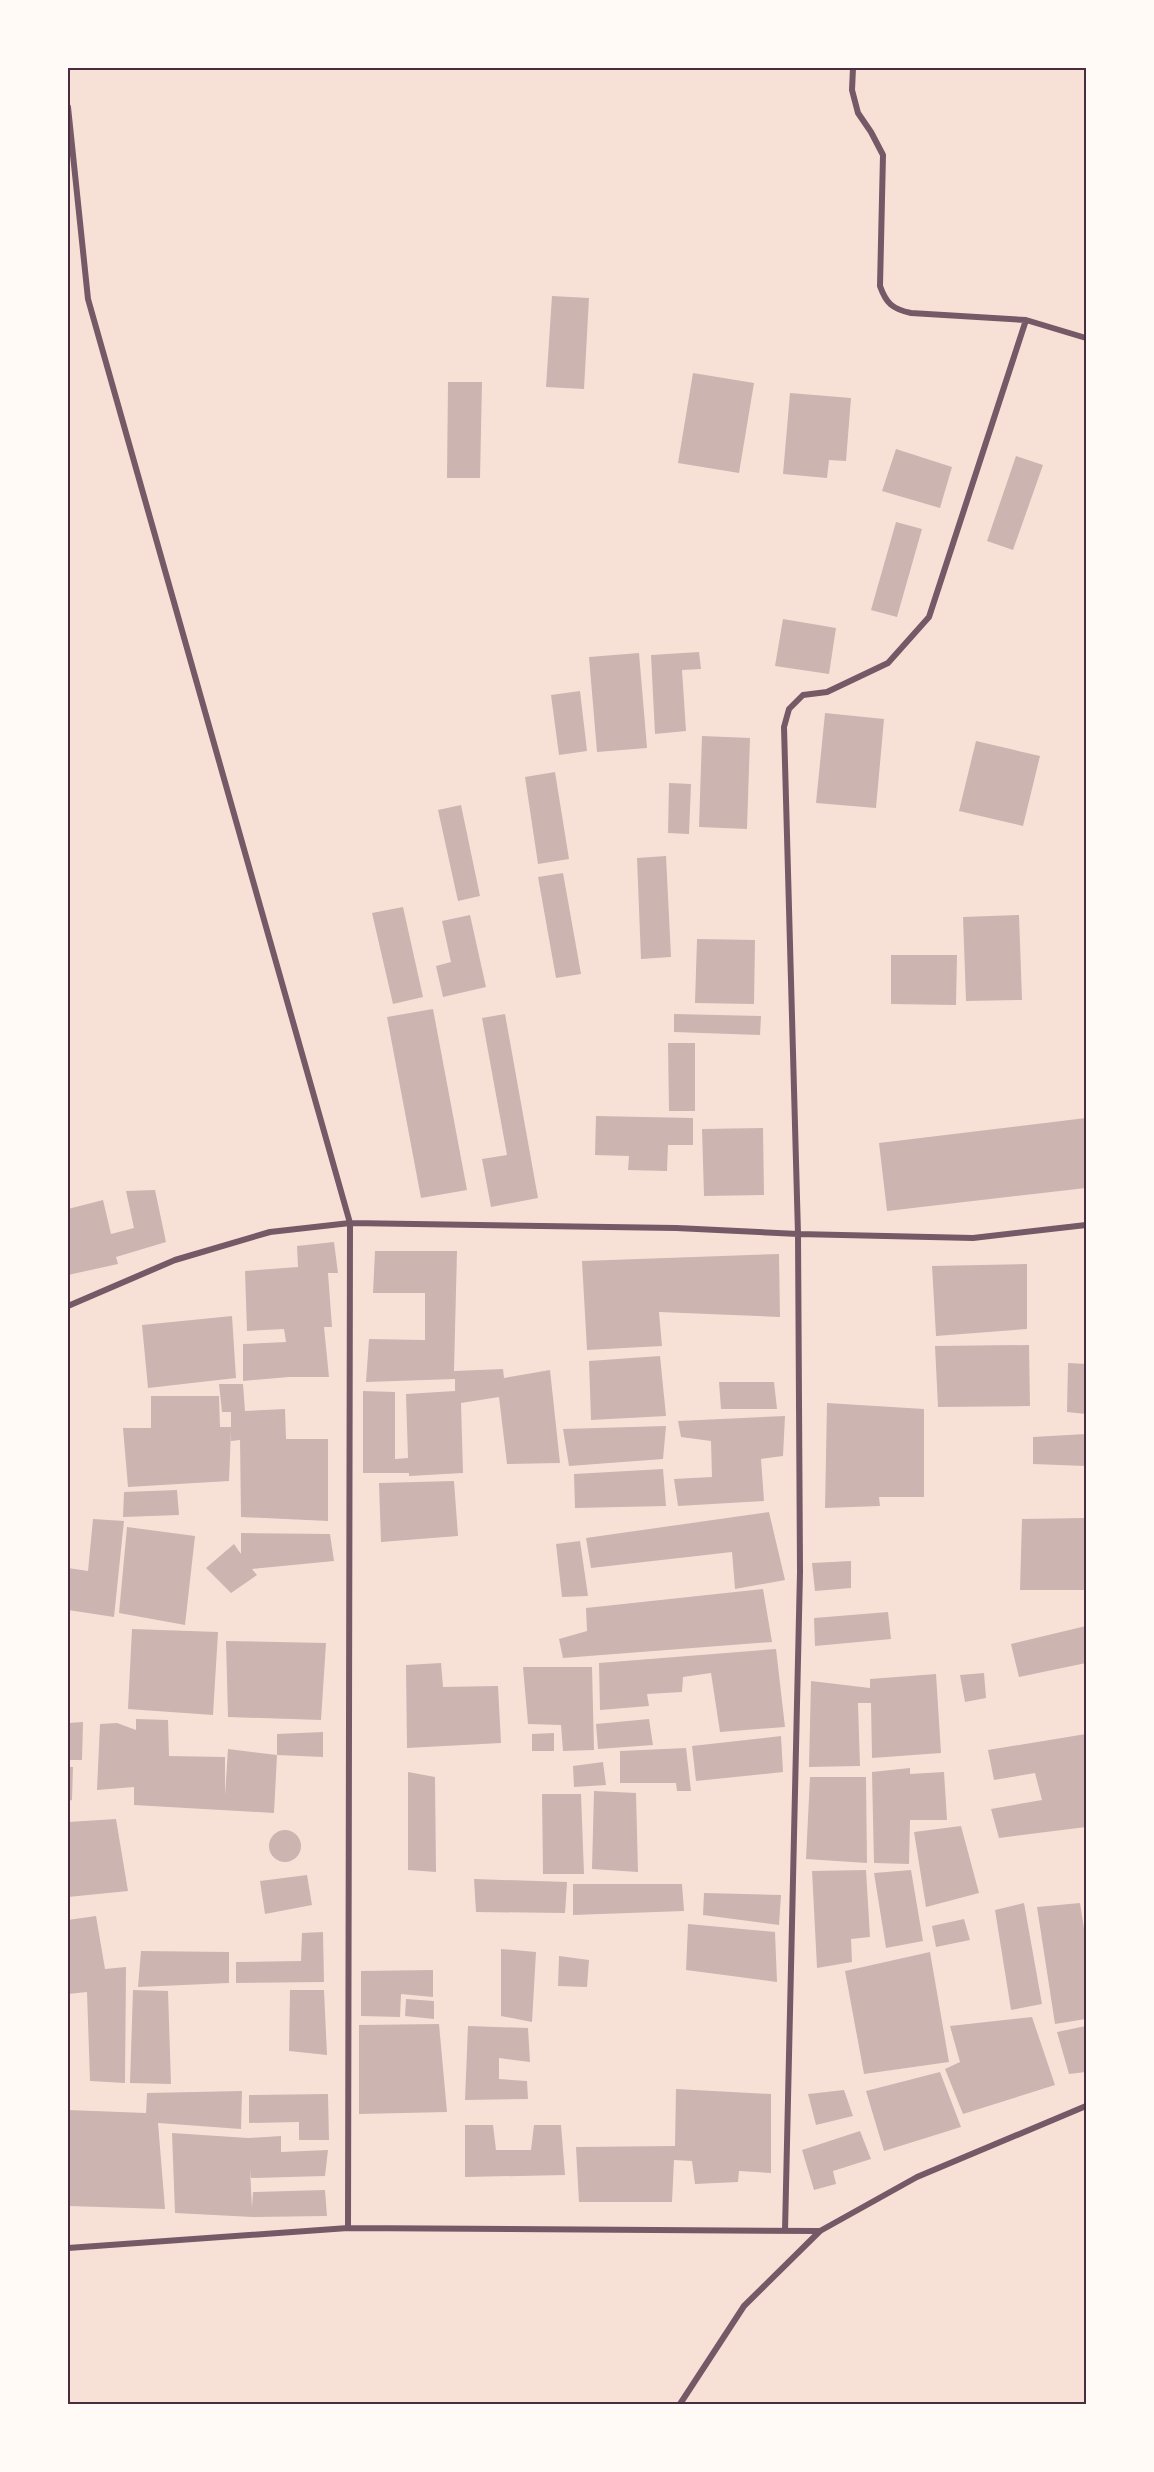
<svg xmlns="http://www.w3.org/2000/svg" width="1154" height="2472" viewBox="0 0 1154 2472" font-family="Jost,sans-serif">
<rect width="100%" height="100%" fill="#f7e1d7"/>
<!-- building -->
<path fill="#ccb4b1" d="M552 296 589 298 584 389 546 387Z
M693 373 754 383 739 473 678 463Z
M448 382H482L480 478H447Z
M790 393 851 398 846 461 829 460 827 478 783 474Z
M896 449 952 467 940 508 882 491Z
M1016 456 1043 465 1013 550 987 541Z
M896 522 922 529 897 617 871 610Z
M783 619 836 628 829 674 775 666Z
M699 652 701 669 682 670 686 731 655 734 651 655Z
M639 653 647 748 597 752 589 657Z
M580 691 587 751 559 755 551 695Z
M825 713 884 719 876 808 816 803Z
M702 736 750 738 747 829 699 827Z
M976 741 1040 756 1023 826 959 811Z
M555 772 569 859 538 864 525 777Z
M669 783 691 784 689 834 668 833Z
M461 805 480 896 458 901 438 810Z
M666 856 671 957 641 959 637 858Z
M563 873 581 974 556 978 538 877Z
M403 907 423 997 393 1004 372 913Z
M470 915 486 987 443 997 436 966 451 962 442 921Z
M1019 915 1022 1000 966 1001 963 917Z
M697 939 755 940 754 1004 695 1003Z
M891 955H957L956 1005 891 1004Z
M433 1009 467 1190 421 1198 387 1017Z
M505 1014 538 1198 491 1207 482 1159 507 1155 482 1018Z
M674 1014 761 1016 760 1035 674 1032Z
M668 1043H695V1111H669Z
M596 1116 693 1118V1145H668L667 1171 628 1170 629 1156 595 1155Z
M1086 1118V1188L887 1211 879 1143Z
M763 1128 764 1195 704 1196 702 1129Z
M155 1190 166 1242 116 1257 118 1264 68 1275V1209L103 1200 111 1234 134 1228 126 1191Z
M334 1242 338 1273H328L332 1327H324L329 1377H289L243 1381V1344L286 1342 284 1329 247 1331 245 1271 298 1267 297 1246Z
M375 1251H457L454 1371 503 1369 504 1378 550 1370 560 1463 507 1464 499 1397 461 1403 463 1473 409 1476V1473H363V1391L395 1392V1459L408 1458 406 1394 455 1391V1379L366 1382 369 1339 425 1340V1293H373Z
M779 1254 780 1317 659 1312 662 1346 587 1350 582 1261Z
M1027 1264V1329L936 1336 932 1266Z
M232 1316 236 1378 148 1388 142 1325Z
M1029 1345 1030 1406 938 1407 935 1346Z
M660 1356 666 1416 591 1420 589 1361Z
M1068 1363 1086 1364V1414L1067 1412Z
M719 1382H774L777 1409H721Z
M219 1384H243L245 1411 285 1409 286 1439H328V1521L241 1517 240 1440 231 1441V1430L229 1481 128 1487 123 1428H151V1396H219L220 1427H231V1412H222Z
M827 1403 924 1409V1497H879L880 1506 825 1508Z
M785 1416 783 1456 761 1459 764 1501 678 1506 674 1479 712 1477 711 1441 681 1437 678 1421Z
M666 1426 663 1459 569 1466 563 1429Z
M1086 1434V1466L1033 1464V1437Z
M663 1469 666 1506 575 1508 574 1474Z
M454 1481 458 1536 381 1542 379 1483Z
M177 1490 179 1515 123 1517 124 1492Z
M769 1512 785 1580 735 1589 732 1552 591 1568 586 1538Z
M1086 1518V1590H1020L1022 1519Z
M93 1519 124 1521 114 1617 68 1610V1568L88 1571Z
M127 1527 195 1536 185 1625 119 1613Z
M241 1533 330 1534 334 1561 252 1569 257 1575 231 1593 206 1568 234 1544 241 1554Z
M580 1541 588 1596 562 1597 556 1544Z
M851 1561V1588L815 1591 812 1563Z
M763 1589 772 1642 563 1658 559 1639 587 1631 586 1608Z
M888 1612 891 1639 815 1646 814 1618Z
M1086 1626V1663L1019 1677 1011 1644Z
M132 1629 218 1632 213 1715 128 1709Z
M226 1641 326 1643 321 1720 228 1717Z
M776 1649 785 1727 720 1732 711 1673 683 1677 682 1692 647 1694 649 1706 600 1710 599 1663Z
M441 1663 443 1687 498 1686 501 1743 407 1748 406 1665Z
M523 1667H592L594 1750 563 1751 561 1725 528 1724Z
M984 1673 986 1698 965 1702 960 1675Z
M936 1674 941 1753 872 1758 871 1703H858L860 1766 809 1767 811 1681 870 1688V1679Z
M136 1719 168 1720 169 1756 225 1757V1796L228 1749 277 1755 274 1813 134 1805V1787L97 1790 100 1724 117 1723 136 1730Z
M649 1719 653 1745 598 1749 596 1724Z
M83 1722 82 1760H68V1723Z
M323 1732V1757L277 1755V1734Z
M554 1733V1751H532V1734Z
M1086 1734V1827L999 1838 991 1809 1042 1800 1035 1773 994 1780 988 1750Z
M781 1736 783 1772 696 1781 692 1746Z
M686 1748 691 1791H677L676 1783H620V1751Z
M603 1762 606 1785 574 1787 573 1766Z
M68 1767H73L72 1800 68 1801Z
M910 1768V1774L944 1772 947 1820H910L909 1864 874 1863 872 1772Z
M408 1772 435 1777 436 1872 408 1870Z
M810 1777H866L867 1863 806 1859Z
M594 1791 636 1793 638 1872 592 1869Z
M542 1794H581L584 1874H543Z
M116 1819 128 1891 68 1897V1822Z
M961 1826 979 1893 926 1907 914 1832Z
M269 1846a16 16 0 1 1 32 0a16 16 0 1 1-32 0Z
M866 1870 870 1937 851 1939 852 1962 817 1968 812 1871Z
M911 1870 923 1941 886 1948 874 1873Z
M307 1875 312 1905 265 1914 260 1881Z
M474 1879 567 1882 565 1913 476 1912Z
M573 1884H682L684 1911 573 1915Z
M704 1893 781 1895 779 1925 703 1915Z
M1024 1903 1042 2004 1011 2010 995 1910Z
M1080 1903 1086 1941V2019L1055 2024 1037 1907Z
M96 1916 105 1969 126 1967 125 2083 90 2081 87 1992 68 1994V1920Z
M964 1919 970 1940 936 1947 932 1926Z
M688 1924 775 1932 777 1982 686 1970Z
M323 1932 324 1982 236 1983V1962L301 1961 302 1933Z
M501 1949 536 1952 532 2022 501 2016Z
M141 1951 229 1952V1983L138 1987Z
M930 1952 949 2062 864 2074 845 1971Z
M559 1956 589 1960 587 1987 558 1986Z
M433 1970V1997L401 1994 400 2017 361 2016V1971Z
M133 1990 168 1991 171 2084 130 2083Z
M290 1990H324L327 2055 289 2051Z
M406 1999 434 2001V2019L405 2016Z
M1032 2017 1055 2085 963 2114 945 2069 960 2062 950 2026Z
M439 2024 447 2112 359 2114V2025Z
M468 2026 528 2028 530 2062 499 2058V2079L527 2081 528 2099 465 2100Z
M1086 2026V2072L1069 2074 1057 2032Z
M940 2072 961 2127 884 2151 866 2091Z
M676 2089 771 2094V2173L739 2171 738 2182 695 2184 692 2161 674 2160 672 2202H579L576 2147 675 2146Z
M844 2090 853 2116 816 2125 808 2094Z
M242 2091 241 2129 158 2123 165 2209 68 2206V2110L146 2113 147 2093Z
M328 2094 329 2140H299V2122L249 2123V2095Z
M465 2125H493L496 2150H531L534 2125H561L565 2175 465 2177Z
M860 2131 871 2159 833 2171 836 2184 814 2190 802 2150Z
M172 2133 248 2138 281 2136V2152L328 2150 325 2176 251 2178 250 2169 252 2208 253 2192 325 2190 327 2216 253 2217 175 2213Z"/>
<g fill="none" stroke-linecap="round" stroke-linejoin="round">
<!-- minor -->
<path stroke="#755966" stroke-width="6" d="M853 68 852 90 858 113 871 132 883 155 880 286C886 303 892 309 911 313L1026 320 1086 338
M68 107 88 299 350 1223 348 2228
M68 1306 175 1260 270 1232 350 1223 676 1228 798 1234 973 1238 1086 1225
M785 2231 800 1572 798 1234 784 727 789 709 803 695 827 692 888 663 929 617 1026 320
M68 2248 348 2228 820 2231
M680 2404 744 2306 820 2231 917 2177 1086 2106"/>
</g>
<!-- border -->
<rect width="1154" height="2472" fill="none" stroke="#fffaf5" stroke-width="138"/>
<rect x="69" y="69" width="1016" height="2334" fill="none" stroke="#4a2c40" stroke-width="2"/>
</svg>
